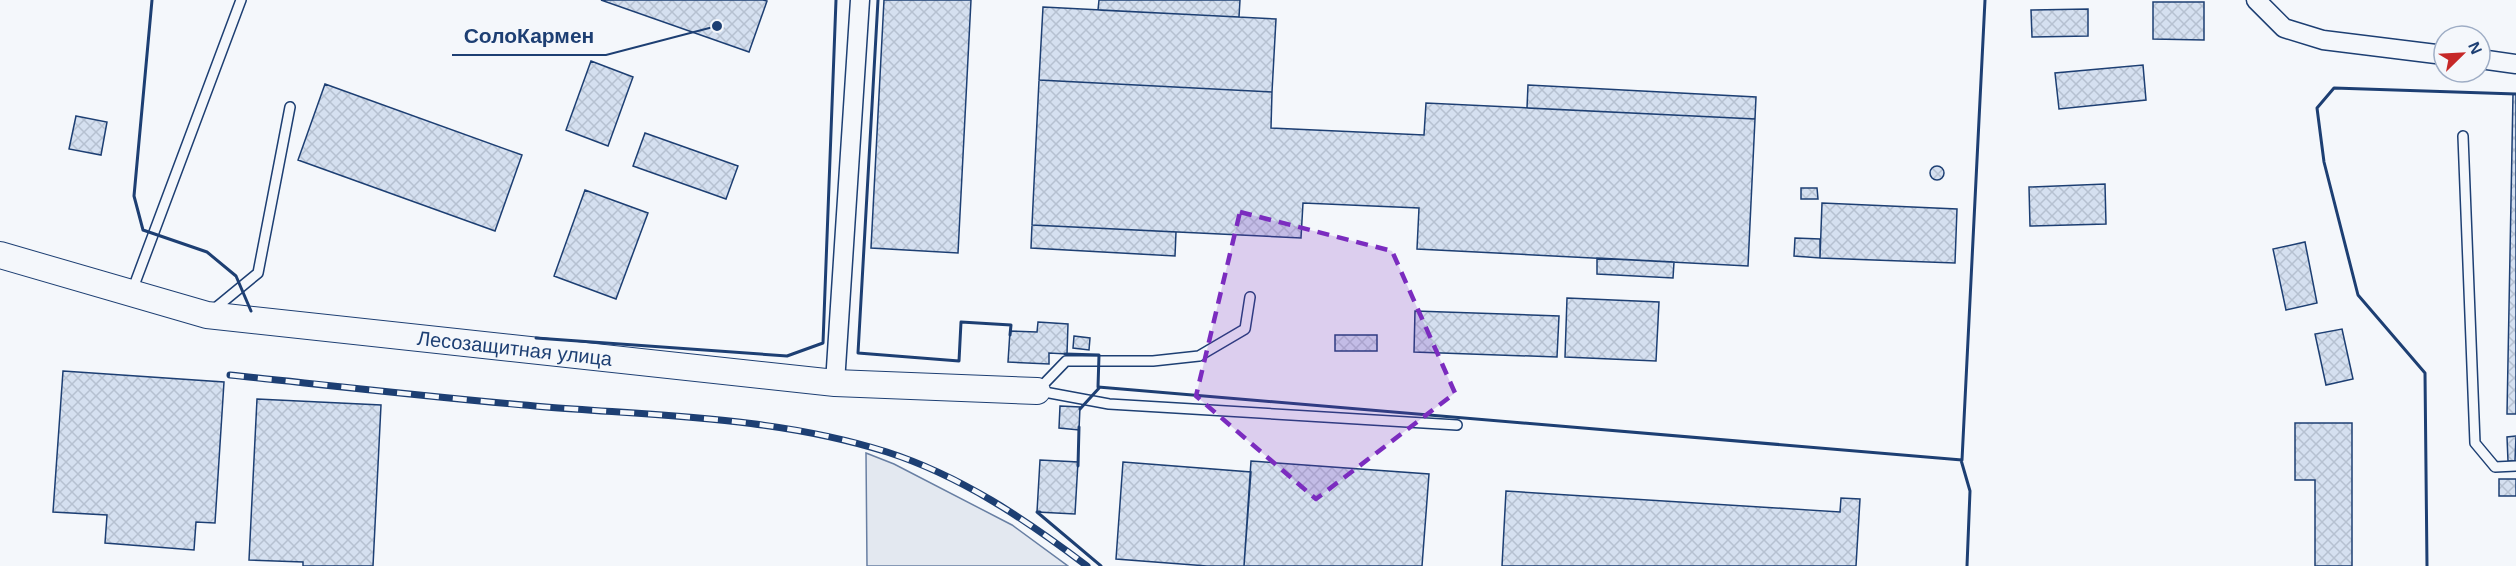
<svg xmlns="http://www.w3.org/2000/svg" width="2516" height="566" viewBox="0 0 2516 566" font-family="Helvetica,sans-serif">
<defs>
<pattern id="building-cross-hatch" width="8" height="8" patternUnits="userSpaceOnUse" patternTransform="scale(1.5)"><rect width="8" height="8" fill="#d5e0f0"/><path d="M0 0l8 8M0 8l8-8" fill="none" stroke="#b6c1d1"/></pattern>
</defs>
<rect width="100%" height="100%" fill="#f4f7fb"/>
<!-- parking -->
<path fill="#e3e8f0" stroke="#687fa3" stroke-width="1.5" d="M866 453 894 464 1012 525 1068 566H867Z"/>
<!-- building -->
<path fill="url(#building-cross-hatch)" stroke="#1d3f73" stroke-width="1.5" d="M601 0H763L767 1 749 52Z
M884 0H971L958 253 871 248Z
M1099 0H1240L1239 17 1098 10Z
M2153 2H2204V40L2153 39Z
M1043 7 1276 19 1272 92 1039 80Z
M2088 9V36L2032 37 2031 10Z
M591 61 633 77 608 146 566 130Z
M2143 65 2146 100 2059 109 2055 73Z
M1039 80 1272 92 1271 128 1424 135 1426 103 1755 119 1748 266 1417 249 1419 208 1303 203 1301 238 1032 225Z
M325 84 522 155 495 231 298 160Z
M1528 85 1756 97 1755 119 1527 108Z
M2513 94H2516V414H2507Z
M76 116 107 122 101 155 69 149Z
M645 133 738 166 726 199 633 166Z
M1930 173a7 7 0 1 1 14 0a7 7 0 1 1-14 0Z
M2105 184 2106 224 2030 226 2029 187Z
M1801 188H1817L1818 199H1801Z
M585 190 648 213 616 299 554 276Z
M1822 203 1957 209 1955 263 1820 258Z
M1032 225 1176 232 1175 256 1031 248Z
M1795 238 1820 239V258L1794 256Z
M2305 242 2317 303 2286 310 2273 249Z
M1597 258 1674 262 1673 278 1597 274Z
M1567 298 1659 302 1656 361 1565 357Z
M1415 311 1559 316 1557 357 1414 352Z
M1038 322 1068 324 1067 354 1049 353V364L1008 362 1010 331 1037 332Z
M2342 329 2353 379 2326 385 2315 334Z
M1335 335H1377V351H1335Z
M1074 336 1090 338 1089 350 1073 348Z
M63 371 224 382 215 523 196 522 194 550 105 543 107 515 53 512Z
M257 399 381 405 373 566H303V562L249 560Z
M1060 406 1080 407 1079 430 1059 428Z
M2295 423H2352V566H2315V480H2295Z
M2516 436 2515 461H2508L2507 437Z
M1040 460 1078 462 1075 514 1037 512Z
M1251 461 1429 474 1422 566H1244Z
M1123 462 1251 472 1244 566H1207L1116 559Z
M2499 479H2516V496H2499Z
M1506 491 1840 512 1841 498 1860 499 1856 566H1502Z"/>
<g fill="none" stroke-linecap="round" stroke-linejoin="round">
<defs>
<path id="lane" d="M2463 136 2475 443 2495 467 2516 466
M132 291 241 0
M213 310 258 273 290 107
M1039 389 1066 361H1153L1199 356 1245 329 1250 297
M1039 391 1109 404 1457 425"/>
<path id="street" d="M2256 0 2284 28 2323 40 2444 55
M2480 59 2516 64
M835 383 860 0"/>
<g id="secondary">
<path id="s1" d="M0 255 207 315 835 383 1037 391"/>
</g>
</defs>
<!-- lane casing -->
<use href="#lane" stroke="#1d3f73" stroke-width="12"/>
<!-- street casing -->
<use href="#street" stroke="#1d3f73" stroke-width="21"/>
<!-- secondary casing -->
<use href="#secondary" stroke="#1d3f73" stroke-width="28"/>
<!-- lane -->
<use href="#lane" stroke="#f4f7fb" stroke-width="9"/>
<!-- street -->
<use href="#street" stroke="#f4f7fb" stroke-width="18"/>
<!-- secondary -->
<use href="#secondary" stroke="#f4f7fb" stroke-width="26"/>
<defs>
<path id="rail" d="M230 375C335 386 441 398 546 407 660 416 777 417 887 452 961 476 1025 519 1087 566"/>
</defs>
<!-- rail casing -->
<use href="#rail" stroke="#1d3f73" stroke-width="7"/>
<!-- rail -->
<use href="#rail" stroke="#f4f7fb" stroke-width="4.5" stroke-dasharray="14" stroke-linecap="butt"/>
<!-- wall -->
<path stroke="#1d3f73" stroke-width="3" d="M152 0 134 196 143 230 207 252 236 276 251 311
M878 0 858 353 959 361 961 322 1011 325 1010 335
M536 338 787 356 823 343 836 0
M1065 354 1099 355 1098 387 1962 460 1985 0
M1080 409 1100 387
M1961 460 1970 491 1967 566
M1078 466 1079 427
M1040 512H1037L1101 566
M2427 566 2425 373 2358 295 2324 162 2317 108 2334 88 2516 94"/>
</g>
<!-- marked area -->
<path fill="#7b2cbf" fill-opacity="0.2" stroke="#7b2cbf" stroke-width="4.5" stroke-dasharray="12 8" stroke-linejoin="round" d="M1240 212 1392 251 1455 393 1316 499 1196 396Z"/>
<g text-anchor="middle" stroke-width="4.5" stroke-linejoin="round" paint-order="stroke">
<!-- street labels -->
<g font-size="20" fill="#1d3f73" stroke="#f4f7fb">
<text dy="7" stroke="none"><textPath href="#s1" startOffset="525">Лесозащитная улица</textPath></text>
</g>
</g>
<!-- callouts -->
<path fill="none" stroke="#1d3f73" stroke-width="2" d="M717 26L606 55H452"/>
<circle fill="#1d3f73" stroke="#f4f7fb" stroke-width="2" cx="717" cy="26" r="6"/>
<g font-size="21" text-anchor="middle" font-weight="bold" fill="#1d3f73" stroke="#f4f7fb" stroke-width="4.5" stroke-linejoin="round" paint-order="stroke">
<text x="529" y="43">СолоКармен</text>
</g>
<!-- north arrow -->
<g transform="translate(2462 54) rotate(66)"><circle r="28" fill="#f4f7fb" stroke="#9eadc5" stroke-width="1.5"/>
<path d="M0-4.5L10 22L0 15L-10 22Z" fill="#c62828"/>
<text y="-9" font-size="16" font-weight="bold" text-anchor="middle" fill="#1d3f73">N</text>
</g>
</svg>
